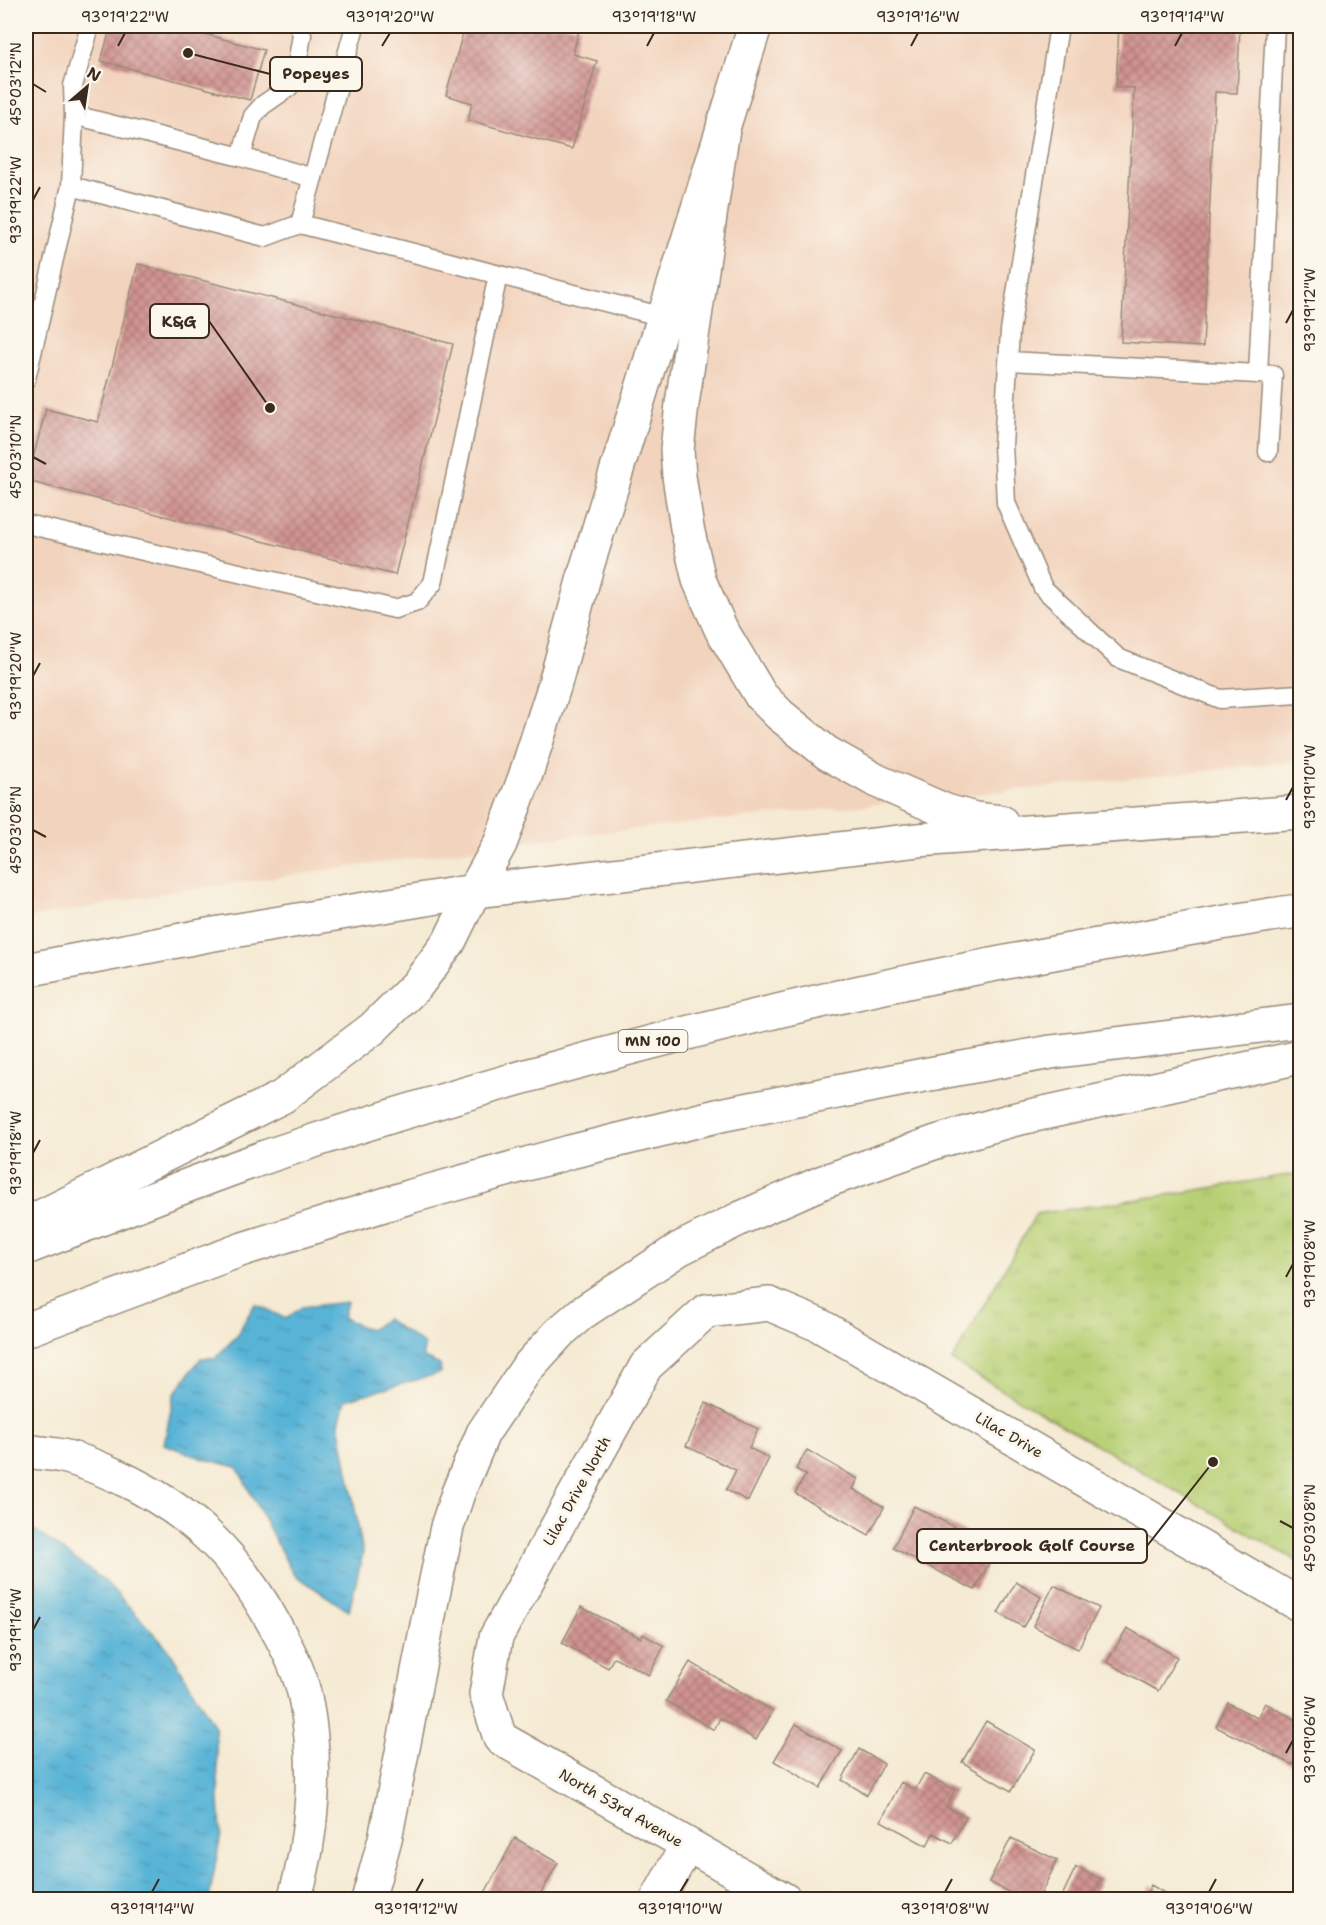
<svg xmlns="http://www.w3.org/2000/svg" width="1326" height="1925" viewBox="0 0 1326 1925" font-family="'Shantell Sans',sans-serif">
<defs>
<pattern id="grass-tufts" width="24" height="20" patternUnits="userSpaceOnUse" patternTransform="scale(1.5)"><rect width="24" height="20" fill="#b8d075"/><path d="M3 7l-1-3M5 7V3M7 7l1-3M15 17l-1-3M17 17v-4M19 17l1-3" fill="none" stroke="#9fb365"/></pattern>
<pattern id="water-ripples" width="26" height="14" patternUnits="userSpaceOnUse" patternTransform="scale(1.5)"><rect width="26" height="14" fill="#59b4d7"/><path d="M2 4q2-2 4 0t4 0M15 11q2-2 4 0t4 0" fill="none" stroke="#4b93ae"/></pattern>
<pattern id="building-cross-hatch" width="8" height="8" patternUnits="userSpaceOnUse" patternTransform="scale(1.5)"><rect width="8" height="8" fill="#d09391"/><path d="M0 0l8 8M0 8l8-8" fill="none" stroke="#aa7876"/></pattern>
</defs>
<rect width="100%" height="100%" fill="#fbf7ec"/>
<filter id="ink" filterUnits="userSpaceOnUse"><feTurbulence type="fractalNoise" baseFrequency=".0167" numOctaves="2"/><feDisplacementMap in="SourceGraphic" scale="12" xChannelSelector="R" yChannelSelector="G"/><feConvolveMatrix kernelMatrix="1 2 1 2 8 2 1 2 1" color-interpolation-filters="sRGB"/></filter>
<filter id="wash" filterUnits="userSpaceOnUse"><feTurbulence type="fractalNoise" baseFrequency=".008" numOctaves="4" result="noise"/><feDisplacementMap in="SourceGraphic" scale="24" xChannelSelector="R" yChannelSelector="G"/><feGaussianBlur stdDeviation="1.35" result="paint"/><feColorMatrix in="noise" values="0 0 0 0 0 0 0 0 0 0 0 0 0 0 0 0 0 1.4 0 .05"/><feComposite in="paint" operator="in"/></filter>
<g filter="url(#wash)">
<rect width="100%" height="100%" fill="#f5ead3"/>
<!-- built -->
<path fill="#f2d4be" d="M27 26H1300V761L567 836 159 894 26 919Z"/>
<!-- grass -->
<path fill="url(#grass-tufts)" stroke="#7a7d4a" stroke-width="1.5" d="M1300 1173V1563L952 1361 1036 1214 1180 1193Z"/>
<!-- water -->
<path fill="url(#water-ripples)" stroke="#4a6f7a" stroke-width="1.5" d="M347 1302 343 1318 370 1330 386 1319 425 1345 422 1357 440 1365 441 1373 345 1400 339 1423 363 1553 349 1611 293 1574 237 1467 204 1459 164 1444 174 1394 201 1358H215L239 1334 242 1326 255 1304 286 1319 302 1307Z
M26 1524 106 1582 169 1650 215 1727 221 1834 209 1899H26Z"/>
<g id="blocks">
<!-- building -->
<path fill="url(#building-cross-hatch)" d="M111 26H175L264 50 250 100 101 61Z
M481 26H580L573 54 597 61 572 149 468 120 472 103 446 95 464 29 479 33Z
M1119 26H1240L1237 93 1215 92 1203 347 1121 342 1134 88 1116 87Z
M138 264 453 344 395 575 27 481 46 409 98 422Z
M706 1403 758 1429 749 1448 769 1458 748 1501 726 1490 736 1470 686 1446Z
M807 1450 858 1479 853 1489 884 1507 869 1535 795 1493 806 1475 796 1469Z
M914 1506 968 1534 961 1546 990 1561 975 1590 893 1548Z
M1016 1582 1041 1597 1023 1627 998 1613Z
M1054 1585 1099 1608 1078 1649 1033 1626Z
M581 1607 641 1638 643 1634 664 1646 649 1675 614 1657 608 1668 562 1643Z
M1127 1628 1177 1657 1158 1691 1107 1662Z
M690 1662 773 1711 756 1740 720 1718 714 1730 666 1701Z
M1228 1703 1257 1718 1265 1703 1300 1722V1750L1293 1765 1216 1727Z
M986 1721 1035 1750 1011 1791 962 1762Z
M796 1724 842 1751 820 1788 774 1761Z
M859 1749 884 1764 867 1795 842 1780Z
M924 1774 955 1790 946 1807 966 1817 952 1843 933 1833 927 1846 881 1821 901 1782 915 1790Z
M515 1838 558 1863 537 1900H481Z
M1011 1838 1057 1860 1038 1900H1024L989 1882Z
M1076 1867 1101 1879 1091 1900H1060Z
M1151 1885 1176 1900H1143Z"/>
</g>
</g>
<g filter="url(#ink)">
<use href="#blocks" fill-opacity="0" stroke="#988a78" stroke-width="1.5"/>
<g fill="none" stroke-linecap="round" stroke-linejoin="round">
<defs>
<path id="service" d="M1059 26 1010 331 1003 445 1006 503 1043 588 1118 658 1220 699 1300 694
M74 115 73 86 90 26
M241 157 253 116 263 105 289 87 295 76 302 35 299 26
M71 186 74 115 241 157 313 178
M300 224 355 26
M1009 361 1258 374 1275 26
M1258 374 1273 375 1268 452
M26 379 71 186 265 237 300 224 664 317
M26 524 395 609 417 602 433 583 498 275"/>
<path id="minor" d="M657 1900 687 1845
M785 1900 500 1738 486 1694 496 1637 646 1366 706 1311 769 1304 819 1325 1300 1605"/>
<path id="tertiary" d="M664 317 755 26"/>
<path id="motorway" d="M724 122 682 404 677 450 679 476 687 528 699 580 721 629 761 696 780 715 827 753 877 781 946 811 975 819 1001 822
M26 970 208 935 474 891 918 840 1300 812
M26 1224 282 1097 372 1029 417 985 449 942 474 891 500 844 525 777 554 687 586 570 664 317
M26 1248C110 1216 194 1181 280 1152 547 1063 821 994 1098 945 1165 934 1233 919 1300 911
M26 1330 243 1249 412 1196 570 1152 725 1114 924 1075 1051 1052 1300 1021
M26 1451C37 1453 50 1453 62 1456 81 1460 99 1468 117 1476 190 1510 234 1552 273 1622 287 1647 301 1673 306 1702 318 1764 313 1839 294 1900
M368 1900 385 1839 432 1600 447 1527 458 1493 483 1433 527 1368 559 1333 582 1313 679 1249 741 1218 823 1182 939 1141 1012 1120 1300 1057"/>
</defs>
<!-- service casing -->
<use href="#service" stroke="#988a78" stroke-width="21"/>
<!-- minor casing -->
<use href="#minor" stroke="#988a78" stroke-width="36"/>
<!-- tertiary casing -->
<use href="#tertiary" stroke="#988a78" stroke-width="36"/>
<!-- motorway casing -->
<use href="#motorway" stroke="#988a78" stroke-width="36"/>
<!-- service -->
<use href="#service" stroke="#fff" stroke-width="18"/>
<!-- minor -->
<use href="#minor" stroke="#fff" stroke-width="33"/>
<!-- tertiary -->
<use href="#tertiary" stroke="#fff" stroke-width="33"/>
<!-- motorway -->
<use href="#motorway" stroke="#fff" stroke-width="33"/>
</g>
</g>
<!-- ticks -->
<path fill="none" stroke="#3b2a1e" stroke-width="2" d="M118 46 125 33M382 46 390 33M647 46 654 33M911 46 918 33M1175 46 1182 33M33 84 46 92M33 200 40 187M1286 323 1293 310M33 457 46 464M33 676 40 663M1286 800 1293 787M33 830 46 837M33 1153 40 1140M1286 1277 1293 1264M1280 1521 1293 1528M33 1630 40 1617M1286 1753 1293 1740M152 1892 159 1879M416 1892 423 1879M680 1892 688 1879M945 1892 952 1879M1209 1892 1216 1879"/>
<g text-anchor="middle" stroke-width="6" stroke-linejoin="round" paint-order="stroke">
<!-- shield labels -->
<rect fill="#fbf7ec" stroke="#75685c" stroke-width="1.5" x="618.5" y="1030" width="69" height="22" rx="4.5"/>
<g font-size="14" font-weight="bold" fill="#3b2a1e">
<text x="653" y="1046">MN 100</text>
</g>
<!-- street labels -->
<g font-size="15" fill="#3b2a1e" stroke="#fbf7ec">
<text transform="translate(1009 1435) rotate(30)" y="5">Lilac Drive</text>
<text transform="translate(577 1491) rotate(-61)" y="5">Lilac Drive North</text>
<text transform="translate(621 1808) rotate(30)" y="5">North 53rd Avenue</text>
</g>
</g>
<!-- callouts -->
<path fill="none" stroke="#3b2a1e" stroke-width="2" d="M188 53L270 74M270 408L209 321M1213 1462L1147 1546"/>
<g fill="#3b2a1e" stroke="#fbf7ec" stroke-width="2">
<circle cx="188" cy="53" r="6"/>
<circle cx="270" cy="408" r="6"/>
<circle cx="1213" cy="1462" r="6"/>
</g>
<g fill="#fbf7ec" stroke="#3b2a1e" stroke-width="2">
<rect x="270" y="57" width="92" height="34" rx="6"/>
<rect x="150" y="304" width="59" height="34" rx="6"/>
<rect x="917" y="1529" width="230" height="34" rx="6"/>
</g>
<g font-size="16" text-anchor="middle" font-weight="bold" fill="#3b2a1e">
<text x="316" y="79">Popeyes</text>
<text x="179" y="327">K&amp;G</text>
<text x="1032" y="1551">Centerbrook Golf Course</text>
</g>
<!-- margin -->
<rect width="1326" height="1925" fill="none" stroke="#fbf7ec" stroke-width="66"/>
<!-- north arrow -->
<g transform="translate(87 87) rotate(29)" stroke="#fbf7ec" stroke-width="4.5" paint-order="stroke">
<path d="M0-4.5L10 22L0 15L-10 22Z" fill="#3b2a1e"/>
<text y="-9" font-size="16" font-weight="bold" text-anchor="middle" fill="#3b2a1e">N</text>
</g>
<rect x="33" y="33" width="1260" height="1859" fill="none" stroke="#3b2a1e" stroke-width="2"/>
<g font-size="15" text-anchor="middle" fill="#3b2a1e">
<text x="125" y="22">93°19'22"W</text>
<text x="390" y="22">93°19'20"W</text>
<text x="654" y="22">93°19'18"W</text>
<text x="918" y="22">93°19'16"W</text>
<text x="1182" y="22">93°19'14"W</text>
<text transform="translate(16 84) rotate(-90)" y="5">45°03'12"N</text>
<text transform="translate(16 200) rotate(-90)" y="5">93°19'22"W</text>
<text transform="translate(1310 310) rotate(-90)" y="5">93°19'12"W</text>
<text transform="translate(16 457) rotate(-90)" y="5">45°03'10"N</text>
<text transform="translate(16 676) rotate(-90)" y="5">93°19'20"W</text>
<text transform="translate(1310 787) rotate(-90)" y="5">93°19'10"W</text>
<text transform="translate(16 830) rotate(-90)" y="5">45°03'08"N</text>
<text transform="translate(16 1153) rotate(-90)" y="5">93°19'18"W</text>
<text transform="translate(1310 1264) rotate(-90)" y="5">93°19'08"W</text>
<text transform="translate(1310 1528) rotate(-90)" y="5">45°03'08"N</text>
<text transform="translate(16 1630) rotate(-90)" y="5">93°19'16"W</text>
<text transform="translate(1310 1740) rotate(-90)" y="5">93°19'06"W</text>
<text x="152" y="1914">93°19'14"W</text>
<text x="416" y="1914">93°19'12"W</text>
<text x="680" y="1914">93°19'10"W</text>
<text x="945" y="1914">93°19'08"W</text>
<text x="1209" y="1914">93°19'06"W</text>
</g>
</svg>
